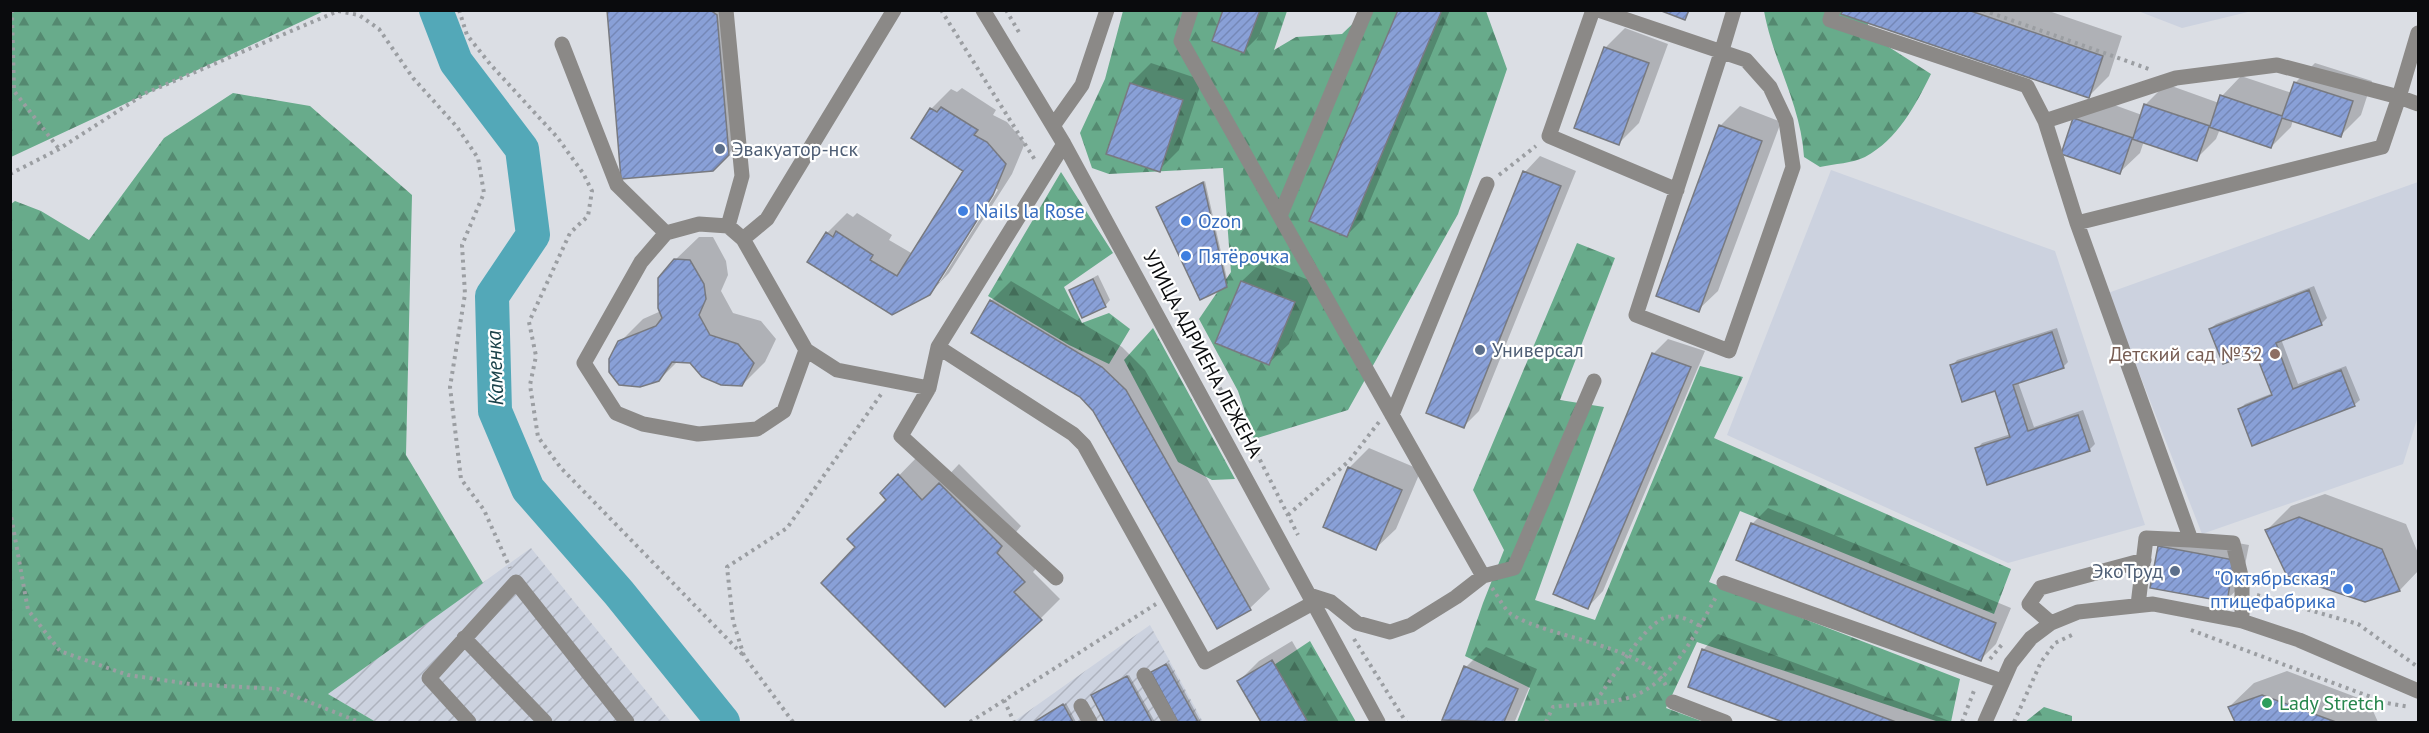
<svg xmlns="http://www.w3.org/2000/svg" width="2429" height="733" viewBox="0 0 2429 733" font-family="'PT Sans',sans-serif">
<defs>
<pattern id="industrial-furrows" width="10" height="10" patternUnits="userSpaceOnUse" patternTransform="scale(1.5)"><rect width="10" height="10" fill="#ccd2df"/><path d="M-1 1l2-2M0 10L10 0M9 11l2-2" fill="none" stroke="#aeb3be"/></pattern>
<pattern id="forest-firs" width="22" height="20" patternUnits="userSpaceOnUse" patternTransform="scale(1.5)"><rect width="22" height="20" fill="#68ab8b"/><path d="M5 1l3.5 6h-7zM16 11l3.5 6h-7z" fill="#548970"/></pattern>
<pattern id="building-hatch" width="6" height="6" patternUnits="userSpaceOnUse" patternTransform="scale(1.5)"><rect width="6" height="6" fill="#89a0d7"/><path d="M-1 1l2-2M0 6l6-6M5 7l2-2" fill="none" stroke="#7588b7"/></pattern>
</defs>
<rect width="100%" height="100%" fill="#dbdee4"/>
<!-- built -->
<path fill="#ccd2df" d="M2138 11H2252L2182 28Z
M1831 170 2055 251 2145 525 2008 563 1727 435Z
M2418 182V416L2403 464 2202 534 2108 293Z"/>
<!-- industrial -->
<path fill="url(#industrial-furrows)" d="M531 548 671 722H376L328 694Z
M1150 625 1203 722H1013Z"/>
<!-- forest -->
<path fill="url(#forest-firs)" d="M11 10H324V11L11 157Z
M1123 11H1287L1274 50 1296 37 1342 34 1366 11H1486L1507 69 1458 214 1348 410 1254 439 1238 391 1199 319 1231 272 1223 168 1109 174 1092 168 1080 133 1105 79Z
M1764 11H1869L1867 33 1931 74C1915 106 1898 139 1865 157 1853 163 1834 164 1820 167L1804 157C1801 105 1773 61 1764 11Z
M233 93 310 106 412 195 406 455 483 583 328 694 376 722H11V204L15 201 41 211 89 240 164 138Z
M1061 172 1113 253 1064 287 1082 323 1109 313 1130 329 1109 364 1069 345 988 296Z
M1577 243 1615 258 1560 400 1604 407 1535 600 1595 620 1700 366 1743 377 1714 438 2011 569 1994 614 1740 511 1709 582 1960 679 1951 722H1939L1697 642 1666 708 1704 722H1517L1530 688 1465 656 1483 603 1504 550 1473 490Z
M1153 328 1235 479 1212 480 1178 462 1124 360Z
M1310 641 1356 722H1308L1274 665Z
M2044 707 2072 716V722H2025Z"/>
<!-- shadow -->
<path fill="#0003" fill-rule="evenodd" d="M608 10H728L739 143 712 170Z
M1225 10H1269L1259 36 1244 51Z
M1399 10H1450L1362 220 1347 235Z
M1844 10H2046L2122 36 2109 76 2089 96Z
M1625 28 1668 44 1639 123 1619 143 1605 48Z
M1151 63 1202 80 1179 150 1159 170 1108 153 1131 83Z
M2315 63 2372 81 2361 115 2341 135 2293 120 2291 127 2271 147 2220 129 2216 139 2196 159 2144 141 2140 153 2120 172 2075 118 2095 98 2142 115 2146 104 2166 84 2219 103 2222 96 2241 76 2292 93 2295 83Z
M962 88 996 110 993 115 1007 122 1025 143 1012 174 949 273 929 294 892 313 827 233 847 213 853 217 857 213 892 235 889 240 913 254 966 170 913 137 932 108 951 89 957 92ZM996 188 998 190 940 282H936Z
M1740 106 1781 122 1718 291 1698 310 1720 126Z
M1540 156 1576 171 1479 411 1464 426 1525 172Z
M1205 181 1228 283 1226 286 1160 205Z
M699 237H713L726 261 728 275 721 291 733 313 761 321 776 339 765 362 742 385 691 361H678L659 380 620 342 643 319 661 311 675 260Z
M1262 262 1314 282 1289 344 1269 363 1242 281Z
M1098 275 1110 300 1105 306 1071 290Z
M1011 281 1122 347 1145 370 1270 589 1250 608 1217 627 1095 410 991 301Z
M2314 286 2327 318 2321 324 2281 339 2298 384 2346 366 2360 400 2354 405 2240 409 2245 404 2273 393 2256 350 2210 329 2216 324Z
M2057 328 2068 362 2063 367 2018 382 2034 427 2083 410 2095 444 2089 450 1977 449 1982 443 2011 434 1996 389 1952 366 1957 360Z
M1668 339 1705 351 1603 591 1588 607 1653 354Z
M1369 448 1421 470 1396 529 1376 548 1349 468Z
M919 455 943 481 959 464 1021 526 1016 532 1043 561 1033 572 1060 599 1040 619 857 547 888 500 882 493Z
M2325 494 2406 524 2418 553V571L2400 590 2365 601 2267 530 2291 506Z
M1768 508 2011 608 1996 644 1981 659 1752 524Z
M2175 532 2249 545 2241 585 2226 601 2159 547Z
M1718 634 1952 722H1787L1690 686 1703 650Z
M1292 641 1339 722H1263L1239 681 1259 661Z
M1486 647 1537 669 1515 721 1451 722 1444 719 1466 667Z
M1169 663 1201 722H1179L1153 673Z
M2287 671 2369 702 2378 722H2237L2229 707 2254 683Z
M1129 675 1155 722H1107L1093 695Z
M1066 703 1076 722H1035Z"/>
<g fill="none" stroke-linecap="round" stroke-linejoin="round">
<!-- river -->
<path stroke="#53a8b8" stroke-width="34" d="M436 10 456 62 522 149 533 235 492 296 495 411 528 489 619 593 723 722"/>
</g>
<!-- building -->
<path fill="url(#building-hatch)" stroke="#787a80" stroke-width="1.5" d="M607 10H710L717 15 729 155 713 171 621 179Z
M1223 10H1260L1244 53 1212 41Z
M1398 10H1442L1347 237 1309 221Z
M1659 10H1689L1685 20Z
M1843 10H1968L2103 56 2089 98 1841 14Z
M1604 47 1649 63 1619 145 1574 128Z
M2294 82 2353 101 2341 137 2282 118 2271 148 2209 127 2197 161 2132 139 2120 174 2061 154 2073 118 2133 138 2144 104 2210 126 2220 95 2282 116Z
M1130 83 1183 100 1160 172 1106 154Z
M941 107 978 130 974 135 987 142 1006 164 993 195 930 295 892 315 807 262 826 232 833 237 836 231 873 255 870 260 897 276 963 171 911 138 930 108 937 112Z
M1719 125 1762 141 1699 312 1656 296Z
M1523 171 1561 186 1464 428 1426 413Z
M1203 182 1227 287 1200 300 1156 207Z
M674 259 690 260 704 284 706 299 699 315 710 335 738 344 754 363 742 386 721 385 702 377 690 363 672 362 659 381 640 387 619 385 609 372V359L618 341 656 326 662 318 658 308V278Z
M1093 279 1106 307 1082 318 1069 290Z
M1241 281 1295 302 1269 365 1215 343Z
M2309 290 2322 325 2276 343 2293 389 2341 370 2355 406 2252 446 2238 409 2272 395 2255 352 2223 364 2209 329Z
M990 300 1102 367 1126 390 1251 610 1217 629 1093 411 1080 397 971 333Z
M2052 332 2064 368 2013 385 2028 431 2078 415 2090 451 1987 485 1975 448 2010 437 1995 391 1962 402 1950 365Z
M1652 353 1691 367 1588 609 1553 594Z
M1348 467 1402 490 1376 550 1323 527Z
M898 474 922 500 939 483 1002 546 997 553 1025 582 1014 592 1042 620 945 707 821 583 855 547 847 539 886 500 880 493Z
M2299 517 2382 549 2400 591 2365 602 2287 576 2265 530Z
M1751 523 1996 623 1981 661 1736 560Z
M2158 546 2234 560 2227 602 2150 588Z
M1702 649 1896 722H1783L1688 687Z
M1272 660 1308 722H1261L1237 681Z
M1166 664 1198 722H1178L1151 672Z
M1464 666 1518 689 1504 722 1442 720Z
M1127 676 1152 722H1105L1091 695Z
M2262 695 2336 722H2235L2228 707Z
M1063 704 1073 722H1034Z"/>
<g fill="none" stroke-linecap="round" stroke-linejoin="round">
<!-- path -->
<path stroke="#9b9ea2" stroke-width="4" stroke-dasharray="3 4.5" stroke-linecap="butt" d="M12 10 14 91 59 149
M459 10 467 35 490 64 557 137 583 173 592 191 588 216 570 233 529 322 536 356 530 385 538 437 561 468 744 656
M941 10 1035 160
M1006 10 1020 34
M1983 10 2149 69
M10 174 59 149 146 93 338 11 359 15 379 29 413 78 457 127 478 158 484 193 462 245 465 294 450 387 461 479 484 510 510 568
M1499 175 1536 146
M1161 283 1258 456 1298 535
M10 510 28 610 60 651 128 675 190 684 277 689 359 722
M1288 515 1349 461 1379 422
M1492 588C1498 596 1504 609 1511 614 1549 639 1649 645 1667 688
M2257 595 2358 624 2418 667
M2191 630 2387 703 2410 707
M1354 639 1406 722
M1990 659 2004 642
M1004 700 1014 722
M1596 701C1610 682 1643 626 1664 618 1677 613 1689 620 1700 626
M793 722 744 656 733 621 727 567 787 528 882 393
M970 722 1156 604
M1546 722 1553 707C1577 704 1609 704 1631 697 1672 683 1697 631 1716 597
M1962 722 1975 688
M2014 722 2041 662 2055 643 2074 634"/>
<!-- minor -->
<path stroke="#8b8987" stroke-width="15" d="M726 10 742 176 728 226
M983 10 1064 144 1378 722
M1191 10 1181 41 1483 576 1456 597 1411 625 1390 632 1357 623 1331 602 1309 595
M1593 10 1549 136 1677 190
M1598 10 1746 60 1770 87 1786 121 1793 167 1729 351 1636 315 1722 50 1734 10
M1833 10 1830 20 2027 86 2045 121 2077 223 2191 540 2233 543 2242 580V621
M562 44 617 185 666 233
M2045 121 2176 78 2277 65 2399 97 2418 33
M1053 126 1082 85 1107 10
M1280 216 1366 10
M2077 223 2382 147 2399 97 2418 104
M743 239 767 219 894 10
M938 347 1073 434 1084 445 1205 662 1313 603
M806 350 784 411 757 429 698 434 643 424 616 413 584 363 641 262 666 233 699 224 728 226 743 239 806 350 837 370 929 388
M1392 415 1487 184
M1483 576 1514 568 1594 381
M1056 578 901 436 929 388 938 347 1064 144
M1724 583 2002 681
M2138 605 2146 538 2191 540
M2051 623 2029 604 2040 588 2144 560
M464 638 545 722
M1144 675 1170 722
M1673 702 1725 722
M1081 706 1090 722
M469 722 429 678 516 582 627 722
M1985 722 2011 663 2031 638 2051 623 2078 612 2153 604 2242 621 2299 640 2418 691"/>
</g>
<!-- markers -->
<g fill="#5c6f8a" stroke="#fff" stroke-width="2">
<circle cx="720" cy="149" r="6"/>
<circle cx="1480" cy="350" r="6"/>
<circle cx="2175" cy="571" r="6"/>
</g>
<g fill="#3f7fe0" stroke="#fff" stroke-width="2">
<circle cx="963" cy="211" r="6"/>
<circle cx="1186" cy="221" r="6"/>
<circle cx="1186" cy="256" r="6"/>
<circle cx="2348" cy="589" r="6"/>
</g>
<circle fill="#8d6e63" stroke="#fff" stroke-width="2" cx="2275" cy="354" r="6"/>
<circle fill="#2e9e5b" stroke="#fff" stroke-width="2" cx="2267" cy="703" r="6"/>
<g text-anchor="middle" stroke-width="4.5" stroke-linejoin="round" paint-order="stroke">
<!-- service labels -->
<g font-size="20" fill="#4e5e75" stroke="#fff" text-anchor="start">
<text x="732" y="156">Эвакуатор-нск</text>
<text x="1492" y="357">Универсал</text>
<text x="2163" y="578" text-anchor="end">ЭкоТруд</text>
</g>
<!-- shop labels -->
<g font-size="20" fill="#366cbe" stroke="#fff" text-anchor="start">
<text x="975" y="218">Nails la Rose</text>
<text x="1198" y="228">Ozon</text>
<text x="1198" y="263">Пятёрочка</text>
<text x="2336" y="585" text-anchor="end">"Октябрьская"<tspan x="2336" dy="23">птицефабрика</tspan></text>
</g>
<!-- street labels -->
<g font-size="20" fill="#0a0b0d" stroke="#fff">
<text transform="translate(1203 354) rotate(62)" y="7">УЛИЦА АДРИЕНА ЛЕЖЕНА</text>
</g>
<!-- education labels -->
<g font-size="20" fill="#785e54" stroke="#fff" text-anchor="end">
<text x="2263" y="361">Детский сад №32</text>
</g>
<!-- leisure labels -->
<g font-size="20" fill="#27864d" stroke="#fff" text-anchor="start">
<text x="2279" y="710">Lady Stretch</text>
</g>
<!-- water labels -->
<g font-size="21" font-style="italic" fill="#1a4149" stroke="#fff">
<text transform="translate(495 368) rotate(-92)" y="7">Каменка</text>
</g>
</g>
<!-- border -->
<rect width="2429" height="733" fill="none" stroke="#0a0b0d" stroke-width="24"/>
</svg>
